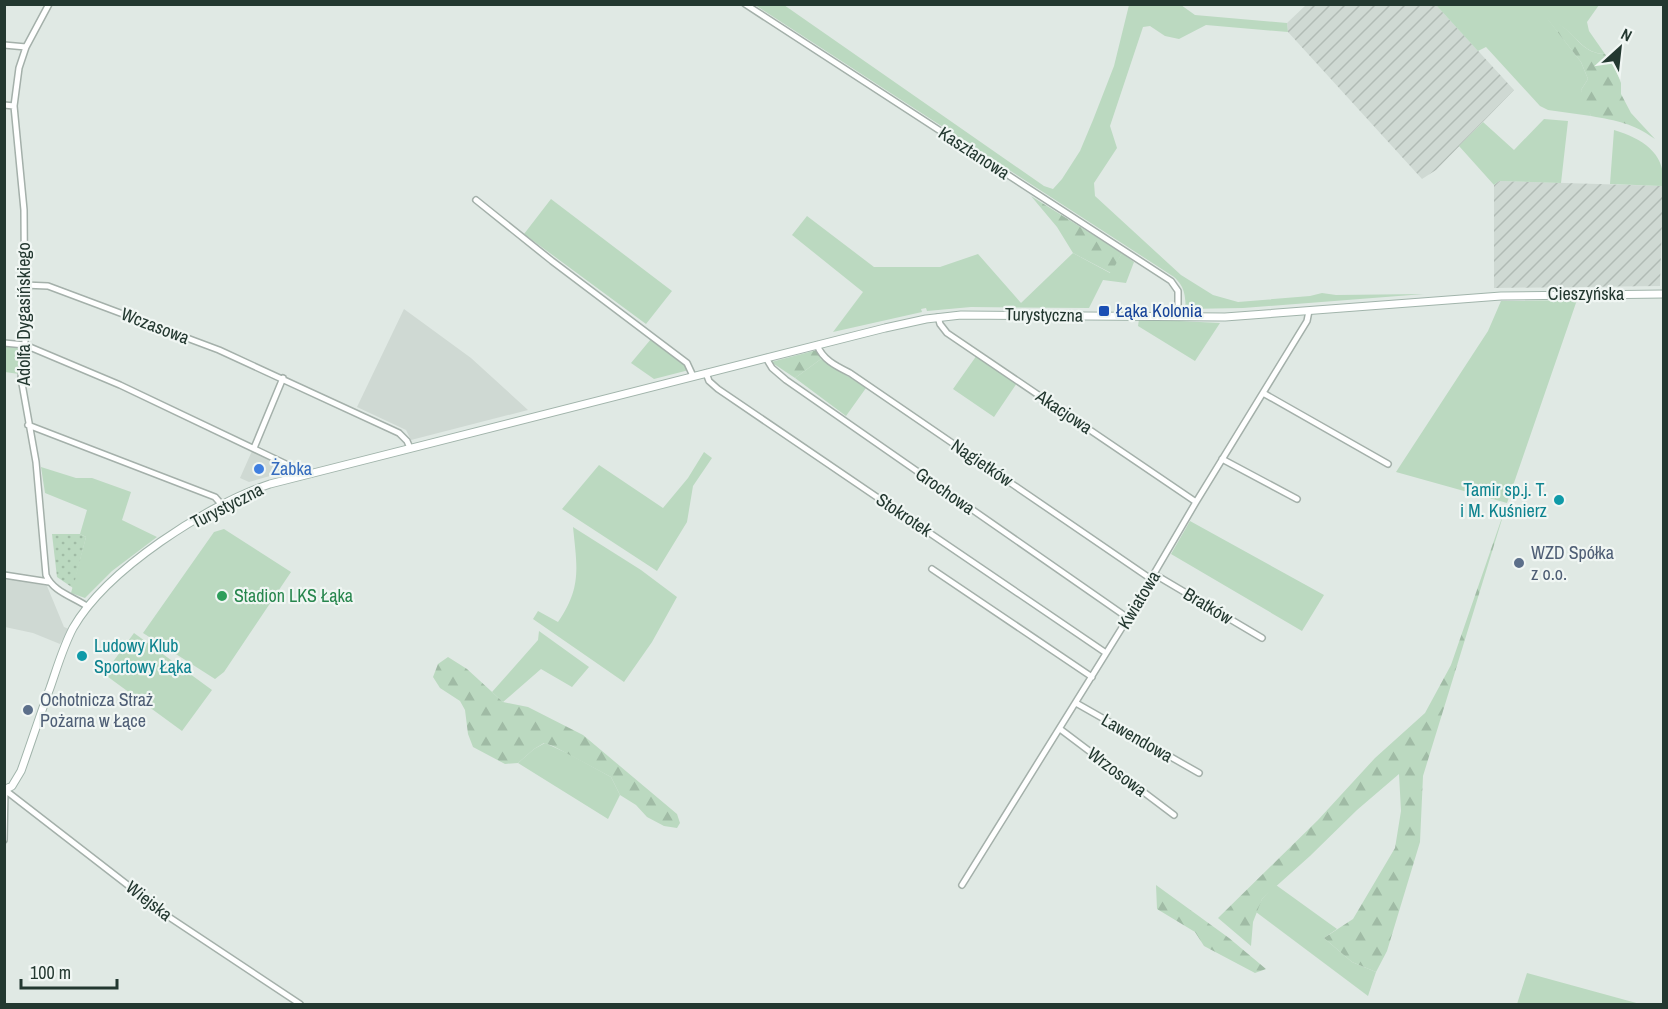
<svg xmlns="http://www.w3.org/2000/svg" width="1668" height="1009" viewBox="0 0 1668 1009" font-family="'Archivo Narrow',sans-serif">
<defs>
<pattern id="industrial-furrows" width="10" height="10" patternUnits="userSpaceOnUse" patternTransform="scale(1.5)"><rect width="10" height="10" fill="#cfd9d3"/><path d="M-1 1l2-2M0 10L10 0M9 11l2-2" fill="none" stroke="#b1bbb5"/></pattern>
<pattern id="forest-firs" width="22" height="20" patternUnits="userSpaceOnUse" patternTransform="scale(1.5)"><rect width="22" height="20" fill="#bbd9c0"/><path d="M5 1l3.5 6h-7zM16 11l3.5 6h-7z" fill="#a0bba5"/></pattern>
<pattern id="park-dots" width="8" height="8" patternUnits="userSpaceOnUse" patternTransform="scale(1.5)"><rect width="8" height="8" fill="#bbd9c0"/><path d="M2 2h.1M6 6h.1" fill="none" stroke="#a0bba5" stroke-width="1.8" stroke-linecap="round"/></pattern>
</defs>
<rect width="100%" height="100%" fill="#e0e9e4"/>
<!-- built -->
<path fill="#cfd9d3" d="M404 309 471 358 528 410 411 440 406 430 357 407Z
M252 451 291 470 249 482 240 478Z
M5 578 47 586 64 627 69 629 60 644 33 633 5 627Z"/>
<!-- industrial -->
<path fill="url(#industrial-furrows)" d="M1306 5H1436L1514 90 1436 170 1422 179 1288 32 1287 23Z
M1499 181 1663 186 1660 286 1494 288V185Z"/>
<!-- grass -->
<path fill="#bbd9c0" d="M755 5H784L1044 186 1053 189 1062 179 1080 151 1093 120 1114 66 1129 5H1181L1195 15 1287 23 1288 32 1206 25 1179 39 1165 36 1150 26 1143 27 1110 126 1117 148 1094 183 1095 196 1181 275 1213 295 1238 302 1310 296 1322 293 1336 295 1424 294 1243 308 1186 309C1185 295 1185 287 1174 277Z
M1436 5H1599L1587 22 1589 31 1605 54C1586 54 1578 39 1564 28 1559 24 1553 21 1547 18L1581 62 1588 79 1581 90 1591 116 1548 110 1540 106 1486 47 1478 51Z
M1544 119 1568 121 1561 183 1499 181 1494 185 1459 146 1483 122 1514 150Z
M1614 130C1646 140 1668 155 1663 192L1662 186 1610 184Z
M551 199 672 291 646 324 524 234Z
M807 216 874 267H940L978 254 1021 303 1073 253 1110 273 1122 253 1134 262 1126 283 1103 280 1089 308 971 307 927 311 926 308 921 309 922 312 833 332 863 292 792 235Z
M1577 300 1507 503 1396 472 1488 331 1501 301Z
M1139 319 1220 323 1195 361 1138 326Z
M651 339 686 365 689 370 654 379 631 363Z
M4 344 20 348 19 374 5 372Z
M977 355 1017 383 994 417 953 389Z
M821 359 866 388 846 416 795 378Z
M704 452 712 458 693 486 687 522 657 571 562 509 599 465 663 508 688 478Z
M41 467 76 478H92L131 492 122 520 157 537 112 571 85 598 71 593 86 537 80 534 87 510 45 493Z
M1190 521 1324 595 1302 631 1171 554Z
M573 527 641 570 677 597 652 642 624 682 533 619 538 611 558 622C582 587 577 567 573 527Z
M224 529 291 572 224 672 215 679 143 633 214 532Z
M539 631 589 667 572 687 541 669 503 702 492 692 538 640Z
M134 633 212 690 182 731 104 674Z
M545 743 569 754 611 777 620 795 608 819 518 763 534 749Z
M1276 885 1337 929 1324 938 1352 962 1376 972 1368 996 1256 912 1262 899Z
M1527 973 1640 1004H1517Z"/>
<!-- forest -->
<path fill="url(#forest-firs)" d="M1545 16C1551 19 1557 22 1562 26 1577 37 1584 54 1605 54L1615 68 1621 83V94L1631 113 1655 139C1632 123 1618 121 1591 116L1583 100 1581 90 1588 79 1581 62Z
M1031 196 1122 253 1111 273 1073 253 1057 227Z
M817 350 821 359 795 378 771 362Z
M1507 503 1423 776 1420 842 1387 951 1376 972 1352 962 1324 938 1353 919 1395 848 1401 811 1399 774 1357 810 1310 856 1262 899 1253 922 1251 946 1218 918 1318 820 1375 758 1425 713 1451 665Z
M448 657 467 669 503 702 528 707 583 735 677 814 680 823 677 828 664 826 647 817 636 805 620 795 611 777 553 746 544 743 534 749 518 763 505 764 473 747 468 734 465 710 460 701 440 688 433 677 438 664Z
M1156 885 1229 938 1266 969 1255 973 1204 946 1195 932 1157 909Z"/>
<!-- park -->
<path fill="url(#park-dots)" d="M52 534H80L86 537 73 588 57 577Z"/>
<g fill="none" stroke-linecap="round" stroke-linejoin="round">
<defs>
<path id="street" d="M49 4 26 47 19 68 14 106 24 210 25 345 21 378 36 462 46 575C53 592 74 597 88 607
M745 4 1171 281 1178 291V316
M4 45 26 47
M4 105 14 106
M476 200 552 261 687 363 693 376
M24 285 48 286 219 350 399 433 407 441 410 448
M938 317 940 324 947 333 1196 502
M4 343 25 345 120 385 288 465 294 470 296 477
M817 345C823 360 836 366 850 373L1151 579
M766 358 772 368 786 380 1128 618
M706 373 709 381 718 389 1106 653
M1263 393 1388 464
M28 425 215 497 222 505
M254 448 283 378
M1222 459 1297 499
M932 569 1092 677
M1154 574 1262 638
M4 575 49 582
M1076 703 1199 773
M1060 729 1174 815
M5 790 169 917 300 1004
M4 840 5 790
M962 885 1128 618 1196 502 1307 321 1309 311"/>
<path id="secondary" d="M4 790 12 786 21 771C31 743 40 715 50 688 57 668 63 647 73 628 107 569 207 505 270 484L885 328 926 319 961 315 1225 317 1501 296 1664 294"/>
</defs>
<!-- street casing -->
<use href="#street" stroke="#a4b0aa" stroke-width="8"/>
<!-- secondary casing -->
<use href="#secondary" stroke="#a1b4ab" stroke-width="9"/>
<!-- street -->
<use href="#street" stroke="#fff" stroke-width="5"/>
<!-- secondary -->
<use href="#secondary" stroke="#fff" stroke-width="7"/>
</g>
<!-- markers -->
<rect fill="#1a4fb4" stroke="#f0f6f3" stroke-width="2" x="1098" y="305" width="12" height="12" rx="3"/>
<circle fill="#3f7fe0" stroke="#f0f6f3" stroke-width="2" cx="259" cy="469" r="6"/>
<g fill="#0f9aa8" stroke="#f0f6f3" stroke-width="2">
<circle cx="1559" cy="500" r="6"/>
<circle cx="82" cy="656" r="6"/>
</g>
<g fill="#5c6f8a" stroke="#f0f6f3" stroke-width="2">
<circle cx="1519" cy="563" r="6"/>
<circle cx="28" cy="710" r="6"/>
</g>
<circle fill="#2e9e5b" stroke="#f0f6f3" stroke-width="2" cx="222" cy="596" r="6"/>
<g text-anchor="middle" stroke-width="4.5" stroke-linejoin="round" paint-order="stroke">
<!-- street labels -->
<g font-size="18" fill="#233830" stroke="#f0f6f3">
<text transform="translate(974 153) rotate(33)" y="6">Kasztanowa</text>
<text x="1586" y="300">Cieszyńska</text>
<text transform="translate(24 314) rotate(-90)" y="6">Adolfa Dygasińskiego</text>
<text transform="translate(1044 315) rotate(1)" y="6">Turystyczna</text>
<text transform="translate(155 326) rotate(21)" y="6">Wczasowa</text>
<text transform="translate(1064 412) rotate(34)" y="6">Akacjowa</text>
<text transform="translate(982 463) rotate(34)" y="6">Nagietków</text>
<text transform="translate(945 491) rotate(35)" y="6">Grochowa</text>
<text transform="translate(227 506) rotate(-27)" y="6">Turystyczna</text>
<text transform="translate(904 515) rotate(34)" y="6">Stokrotek</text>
<text transform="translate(1139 600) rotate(-59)" y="6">Kwiatowa</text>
<text transform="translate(1208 606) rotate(31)" y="6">Bratków</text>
<text transform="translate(1137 738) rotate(30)" y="6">Lawendowa</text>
<text transform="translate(1117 772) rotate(37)" y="6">Wrzosowa</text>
<text transform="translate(149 901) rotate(38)" y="6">Wiejska</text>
</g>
<!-- transit labels -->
<g font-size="18" fill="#164399" stroke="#f0f6f3" text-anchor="start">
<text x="1116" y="317">Łąka Kolonia</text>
</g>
<!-- shop labels -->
<g font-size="18" fill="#366cbe" stroke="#f0f6f3" text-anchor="start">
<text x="271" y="475">Żabka</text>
</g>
<!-- culture labels -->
<g font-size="18" fill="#0d838f" stroke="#f0f6f3" text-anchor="end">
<text x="1547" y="496">Tamir sp.j. T.<tspan x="1547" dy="21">i M. Kuśnierz</tspan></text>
<text x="94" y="652" text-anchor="start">Ludowy Klub<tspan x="94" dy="21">Sportowy Łąka</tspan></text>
</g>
<!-- service labels -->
<g font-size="18" fill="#4e5e75" stroke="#f0f6f3" text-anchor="start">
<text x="1531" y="559">WZD Spółka<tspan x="1531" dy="21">z o.o.</tspan></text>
<text x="40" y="706">Ochotnicza Straż<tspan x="40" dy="21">Pożarna w Łące</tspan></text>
</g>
<!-- leisure labels -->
<g font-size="18" fill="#27864d" stroke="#f0f6f3" text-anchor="start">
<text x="234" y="602">Stadion LKS Łąka</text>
</g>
</g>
<!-- border -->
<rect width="1668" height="1009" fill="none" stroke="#233830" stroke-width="12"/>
<!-- north arrow -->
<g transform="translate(1620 48) rotate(27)" stroke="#f0f6f3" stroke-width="4.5" paint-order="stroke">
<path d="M0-4.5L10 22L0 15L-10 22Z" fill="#233830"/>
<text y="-9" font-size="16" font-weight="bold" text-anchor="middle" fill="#233830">N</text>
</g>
<!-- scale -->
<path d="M21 979v9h96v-9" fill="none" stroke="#233830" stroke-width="3"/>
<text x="30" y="979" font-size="18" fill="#233830" stroke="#f0f6f3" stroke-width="4.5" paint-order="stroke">100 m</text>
</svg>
